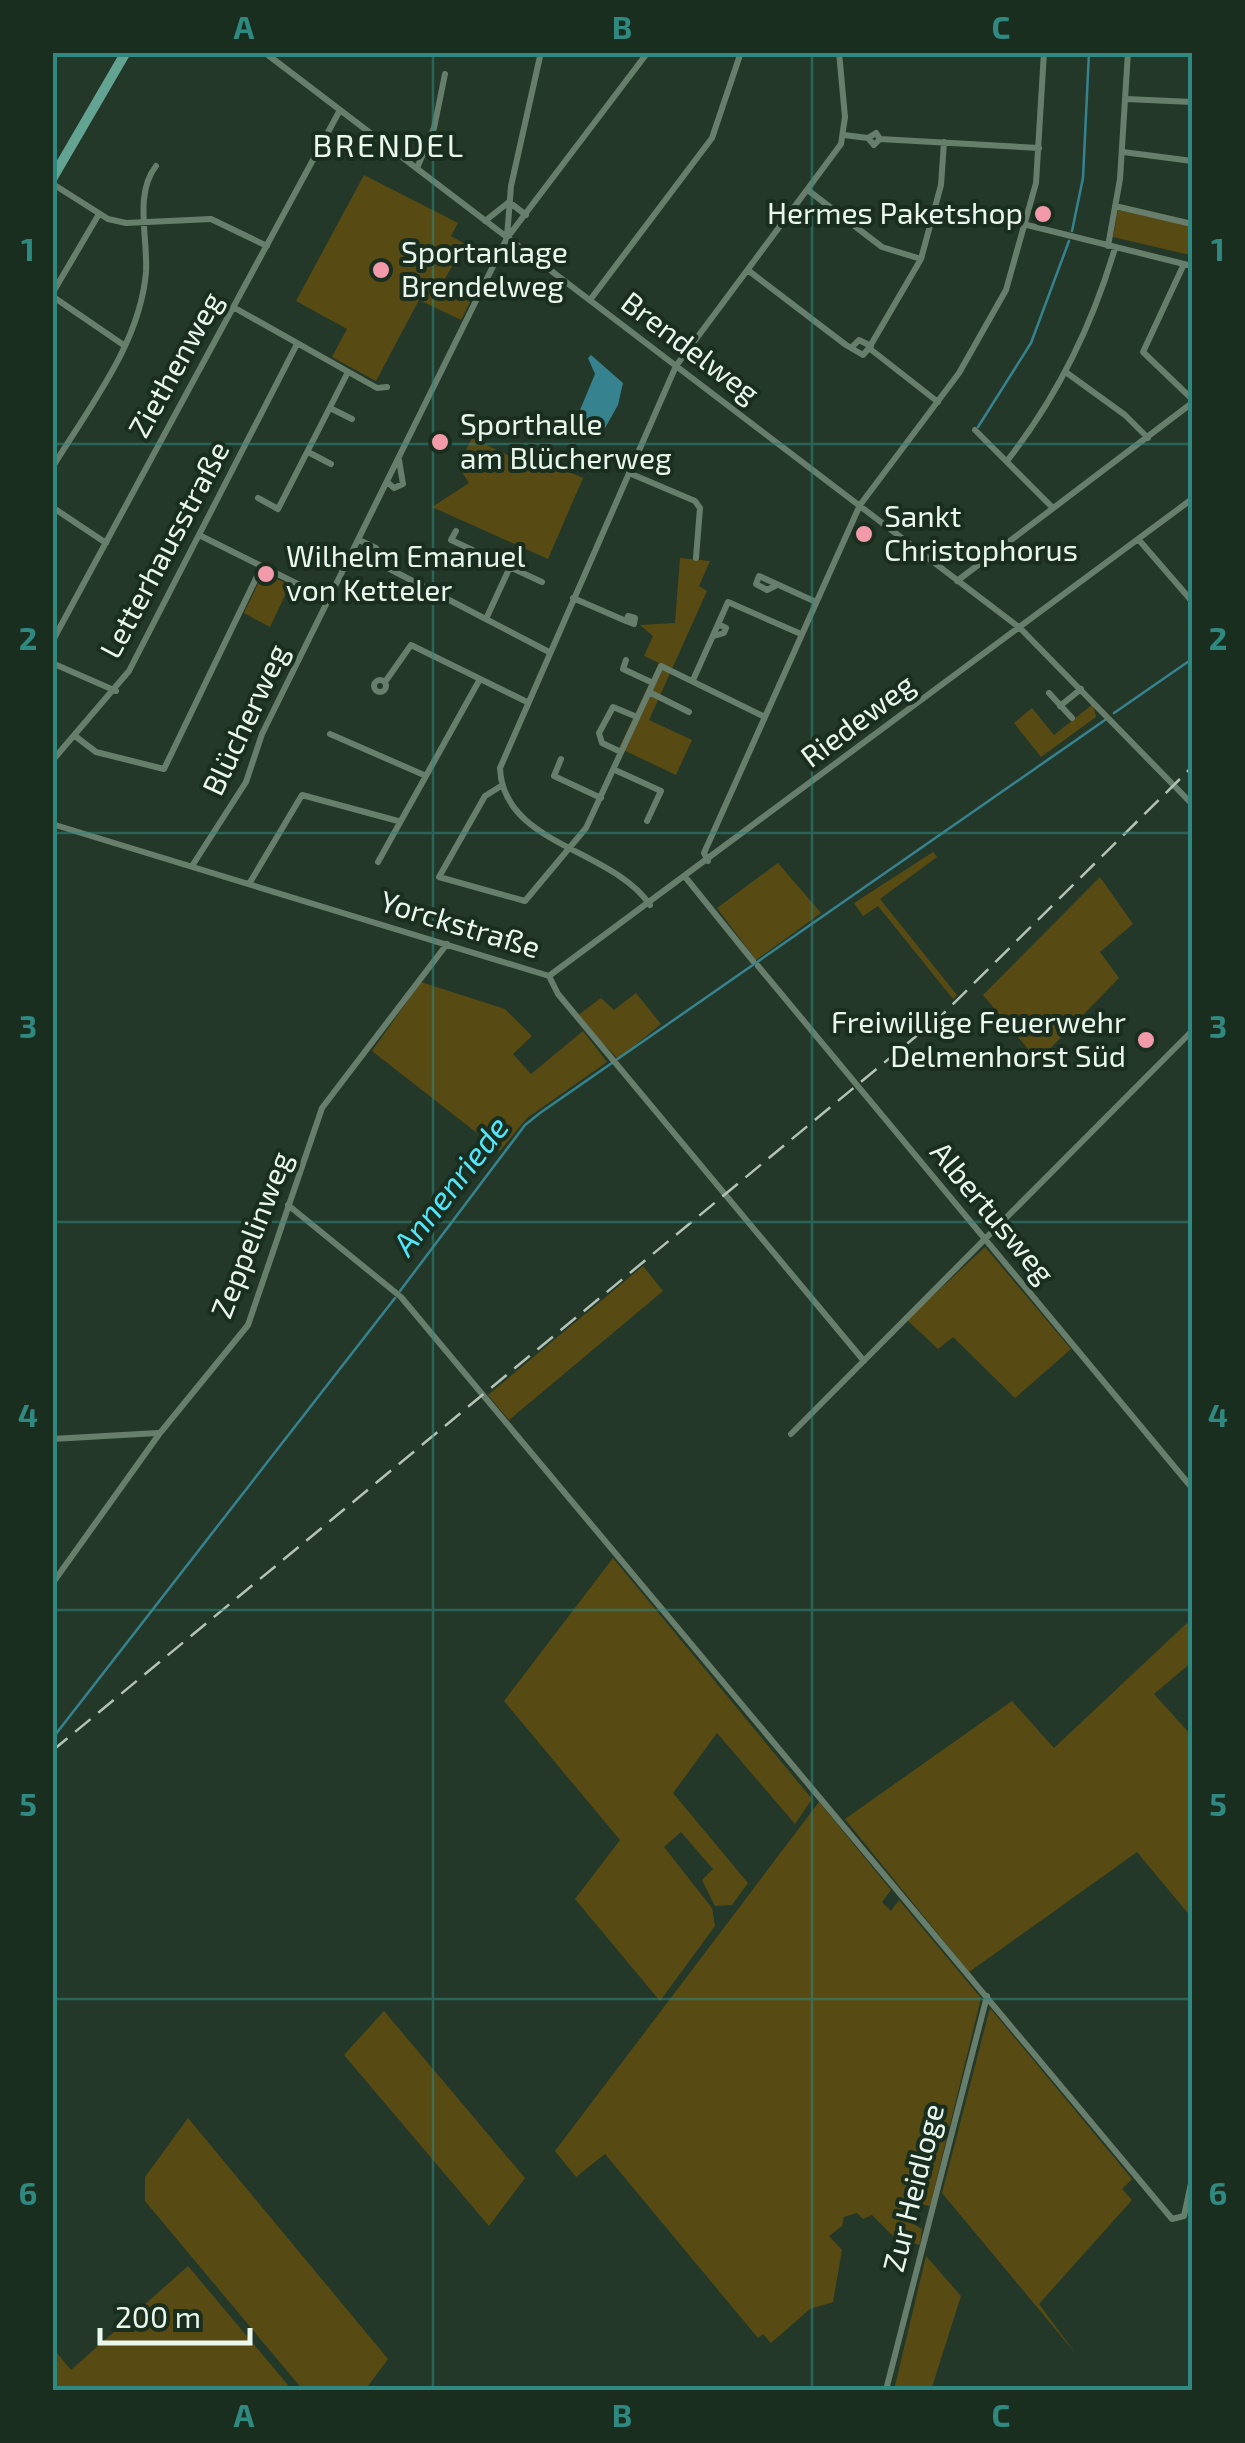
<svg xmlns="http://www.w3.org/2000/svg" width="1245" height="2443" viewBox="0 0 1245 2443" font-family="'Exo 2',sans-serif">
<rect width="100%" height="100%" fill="#243829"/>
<!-- green -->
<path fill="#584a13" d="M364 175 458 223 451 236 465 244 440 287 470 302 461 320 419 300 376 381 332 357 347 329 296 301Z
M1118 210 1192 226 1190 255 1113 237Z
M472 438 516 459 521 451 583 478 548 559 432 507 469 483 458 466Z
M680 558 710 561 699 586 707 591 649 720 692 740 676 775 619 748 659 663 644 656 653 636 640 625 675 623Z
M263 573 290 585 270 627 244 613Z
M1093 704 1096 717 1041 757 1014 723 1032 708 1054 735Z
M933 852 937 857 880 899 957 995 953 999 878 906 863 916 854 903Z
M778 863 821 913 756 960 717 908Z
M1100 877 1133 924 1100 952 1119 978 1038 1061 983 995Z
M421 982 505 1009 532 1036 513 1054 531 1074 583 1031 607 1062 527 1118 500 1151 372 1051Z
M636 993 661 1024 618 1059 577 1016 601 998 614 1010Z
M985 1247 1071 1349 1015 1398 953 1337 938 1349 907 1320Z
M643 1266 663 1291 509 1420 488 1395Z
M613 1558 812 1799 795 1824 717 1733 673 1793 748 1883 732 1905 715 1906 702 1880 713 1869 681 1832 664 1847 712 1908 715 1926 660 2001 575 1899 620 1840 504 1701Z
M1187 1623 1192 1630V1662L1154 1694 1192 1736V1918L1137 1852 969 1972 845 1819 1012 1701 1054 1748Z
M819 1802 891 1890 882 1902 891 1911 899 1900 981 1998 930 2206 906 2202 901 2217 922 2229 920 2245 895 2238 872 2215 863 2219 857 2213 844 2217 842 2226 829 2236 842 2250 833 2302 810 2309 771 2343 763 2334 758 2338 605 2154 576 2177 555 2151Z
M990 2008 1132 2179 1122 2189 1132 2200 1039 2304 1076 2354 942 2193Z
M384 2011 525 2178 489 2226 344 2055Z
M188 2118 388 2359 365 2390H303L145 2201V2177Z
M926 2256 961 2296 931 2390H894Z
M188 2266 288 2385 282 2390H53V2348L71 2370Z"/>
<!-- water -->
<path fill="#36838f" d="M591 355 623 383 618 405 605 428 587 422 580 410 595 374 588 358Z"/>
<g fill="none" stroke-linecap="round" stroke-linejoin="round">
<!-- stream -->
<path stroke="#36838f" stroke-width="2.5" d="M1072 231 1083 178 1089 52
M978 427 1031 343 1069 241
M1114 713 1192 659
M400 1291 525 1125 540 1113 1105 720
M52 1739 395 1298"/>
<!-- minor -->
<path stroke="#687e6d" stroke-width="6" d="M264 52 1020 628 1192 804
M52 57 56 52
M1126 99 1192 102
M844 135 868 138
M880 139 876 133 868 138 874 145 880 139 1039 148
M1123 152 1192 161
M417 168 434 128 445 74
M56 186 108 219 126 223 211 219 267 246
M809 191 882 247 921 259
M1115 206 1192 224
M485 221 509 202 526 215
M1027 225 1192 266
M507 237 511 186 541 52
M1108 246 1120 179 1128 52
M1184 264 1143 352 1192 399
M749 271 846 345 863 355 869 348 938 402
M52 294 99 214
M52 296 125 346
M590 300 712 138 741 52
M233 307 377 388 387 387
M851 348 859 340 871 346
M869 348 921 259 941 185 944 142
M1067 373 1125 415 1148 438
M330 408 352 419
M975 430 1053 508
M308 452 331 464
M1007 461C1058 396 1092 326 1115 248
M52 468C89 407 140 344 146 272 148 237 134 194 156 166
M629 473 695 501 700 508 696 558
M387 482 394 488 403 484 399 460
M258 498 278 509 348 372
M52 507 106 543
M456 531 451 540 542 582
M199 535 328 599
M359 540 376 548 382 565 549 652
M1139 540 1190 599 1192 596
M957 581 1192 403
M777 585 767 590 756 584 759 576 816 602
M573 598 626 621 628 616 635 618 634 624 626 621
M486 619 510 567
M714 636 724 633 726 628 718 624
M52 642 340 110
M626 660 623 669 653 683
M52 663 116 691
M374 686a6 6 0 1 1 12 0a6 6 0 1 1-12 0Z
M693 680 728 602 801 634
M385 682 411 645 527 702
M649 692 689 712
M1049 693 1072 718
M1060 706 1081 689
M330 734 424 775
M75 736 96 752 164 769 262 566
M621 752 602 743 599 733 613 707 637 717
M561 759 554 776 601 798
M52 761 129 671 297 344
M615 770 661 791 647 821
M501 786 485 796 439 877 525 901 586 828 661 666 765 717
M52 824 549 976
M708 861 704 853 860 505 959 373 1006 290 1036 183 1044 52
M378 862 480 679
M192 866 246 782 262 734 507 238 648 52
M686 878 753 961
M249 884 302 795 398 821
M650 905C611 848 503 845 500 768L676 366 841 144 845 117 839 52
M758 966 1192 1488
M549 976 1192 499
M549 976 558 994 864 1361
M288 1205 401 1297 1172 2219 1184 2216 1192 2179
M791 1434 1192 1031
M52 1439 158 1433
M52 1584 160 1433 248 1325 322 1108 447 944
M886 2390 987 1996"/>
<!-- major -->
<path stroke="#63a392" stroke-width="10" d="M52 179 126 52"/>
<!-- rail -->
<path stroke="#b4c3b8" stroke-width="2.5" stroke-dasharray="20 10" stroke-linecap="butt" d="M52 1751 943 1014 1192 767"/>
</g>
<!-- grid -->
<path fill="none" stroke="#308981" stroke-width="2.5" stroke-opacity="0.55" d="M433 52V2390M812 52V2390M52 444H1192M52 833H1192M52 1222H1192M52 1610H1192M52 1999H1192"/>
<!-- markers -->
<g fill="#f39aaa" stroke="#1a2e1f" stroke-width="4">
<circle cx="1043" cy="214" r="10"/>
<circle cx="381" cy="270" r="10"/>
<circle cx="440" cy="442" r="10"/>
<circle cx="864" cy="534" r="10"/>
<circle cx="266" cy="574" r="10"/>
<circle cx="1146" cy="1040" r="10"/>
</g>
<g text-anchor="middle" stroke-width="8" stroke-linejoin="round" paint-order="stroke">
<!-- poi labels -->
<g font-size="30" fill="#eaf7ed" stroke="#1a2e1f" text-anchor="start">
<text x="1023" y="224" text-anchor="end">Hermes Paketshop</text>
<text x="401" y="263">Sportanlage<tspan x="401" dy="34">Brendelweg</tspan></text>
<text x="460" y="435">Sporthalle<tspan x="460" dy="34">am Blücherweg</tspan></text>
<text x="884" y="527">Sankt<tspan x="884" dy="34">Christophorus</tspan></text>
<text x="286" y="567">Wilhelm Emanuel<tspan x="286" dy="34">von Ketteler</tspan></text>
<text x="1126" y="1033" text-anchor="end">Freiwillige Feuerwehr<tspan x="1126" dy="34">Delmenhorst Süd</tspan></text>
</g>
<!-- street labels -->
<g font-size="30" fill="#eaf7ed" stroke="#1a2e1f">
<text transform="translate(690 348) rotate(37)" y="10">Brendelweg</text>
<text transform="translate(176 365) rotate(-61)" y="10">Ziethenweg</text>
<text transform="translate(165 550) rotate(-62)" y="10">Letterhausstraße</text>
<text transform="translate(246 720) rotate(-65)" y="10">Blücherweg</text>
<text transform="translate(858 721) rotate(-37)" y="10">Riedeweg</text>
<text transform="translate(460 925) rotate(17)" y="10">Yorckstraße</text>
<text transform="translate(992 1213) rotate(50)" y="10">Albertusweg</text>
<text transform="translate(252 1235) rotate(-69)" y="10">Zeppelinweg</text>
<text transform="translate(914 2188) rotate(-76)" y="10">Zur Heidloge</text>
</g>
<!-- neighbourhood labels -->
<g font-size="32" letter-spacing="2.5" fill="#eaf7ed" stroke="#1a2e1f">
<text x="389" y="157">BRENDEL</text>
</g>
<!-- water labels -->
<g font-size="32" font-style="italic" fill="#50e6fb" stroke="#1a2e1f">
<text transform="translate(451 1186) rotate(-52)" y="11">Annenriede</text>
</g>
</g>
<!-- border -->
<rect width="1245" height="2443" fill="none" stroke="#1a2e1f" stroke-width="110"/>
<!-- scale -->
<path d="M100 2328v15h150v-15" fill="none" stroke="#eaf7ed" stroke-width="5"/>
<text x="115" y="2328" font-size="30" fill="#eaf7ed" stroke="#1a2e1f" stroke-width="8" paint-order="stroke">200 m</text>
<rect x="55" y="55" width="1135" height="2333" fill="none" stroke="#308981" stroke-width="4"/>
<g font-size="32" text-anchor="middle" font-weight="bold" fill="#308981">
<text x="244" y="39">A</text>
<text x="622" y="39">B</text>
<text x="1001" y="39">C</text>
<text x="28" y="261">1</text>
<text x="1218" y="261">1</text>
<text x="28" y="650">2</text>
<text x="1218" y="650">2</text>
<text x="28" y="1038">3</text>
<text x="1218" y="1038">3</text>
<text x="28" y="1427">4</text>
<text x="1218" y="1427">4</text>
<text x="28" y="1816">5</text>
<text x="1218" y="1816">5</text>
<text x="28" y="2205">6</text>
<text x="1218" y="2205">6</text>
<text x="244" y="2427">A</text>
<text x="622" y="2427">B</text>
<text x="1001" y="2427">C</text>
</g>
</svg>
